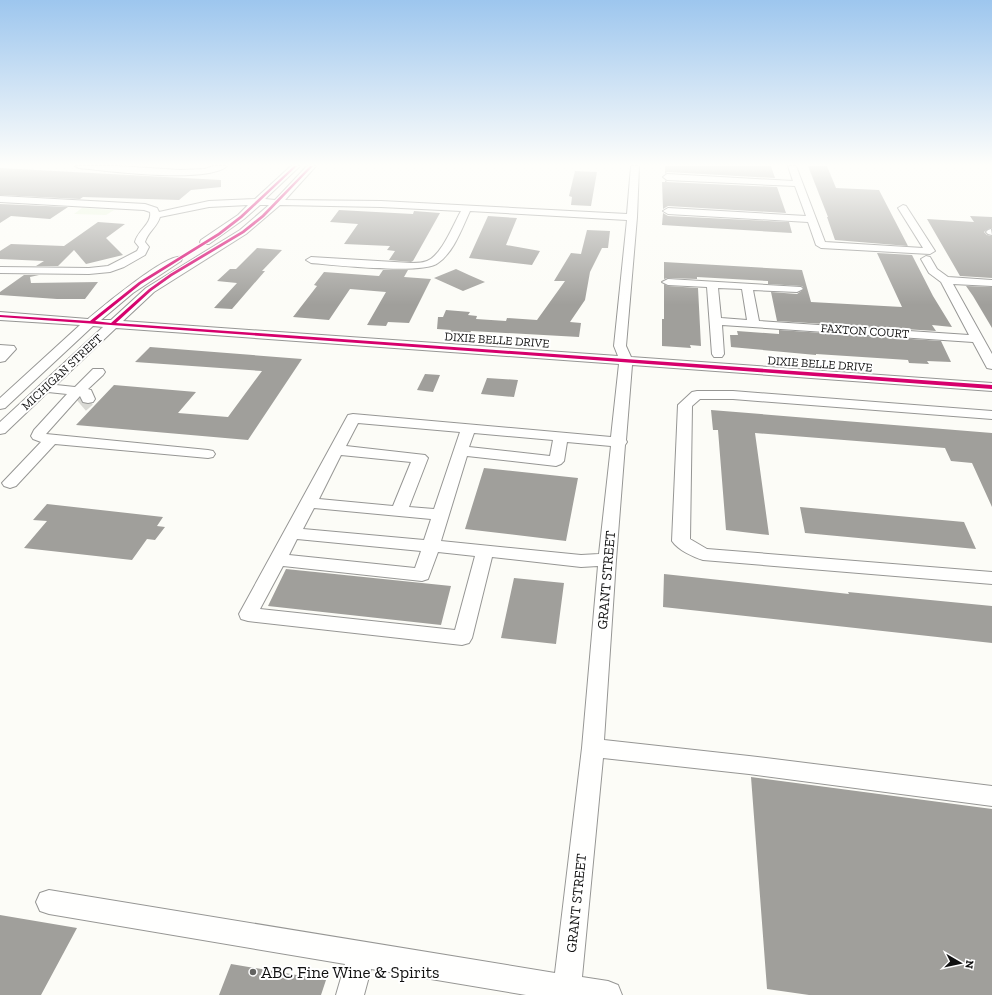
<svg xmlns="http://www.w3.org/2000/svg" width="992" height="995" viewBox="0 0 992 995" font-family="'Zilla Slab',serif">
<rect width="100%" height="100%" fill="#fcfcf7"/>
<!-- pitch -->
<path fill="#ecf6e0" d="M82 208 114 210 106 215 74 214Z"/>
<!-- building -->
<path fill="#a09f9b" d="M665 166H771L775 178 667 172 665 174Z
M808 166H827L836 188 879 190 908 246 835 240 827 217H828Z
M0 168 221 180V187L191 190 179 200 83 197 80 199 0 195Z
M575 171 597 172 591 206 571 205 572 197 569 196Z
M665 180 667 182 777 187 786 213 668 206 663 209 662 182H665Z
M0 204 68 207 50 219 11 216 0 223Z
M339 210 413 214 414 211 440 213 413 261 411 262 389 260 395 251 387 250 390 246 344 244 358 224 330 222Z
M663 213 668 216 789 222 792 233 662 225Z
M488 216 517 218 506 245 540 251 532 265 469 258Z
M970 216 992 217V228L988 229 984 232 987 235 992 236V278L960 276 927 219 974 222Z
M98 222 125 224 106 238 123 255 86 264 74 250 58 266H36L44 261 0 259V251L11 244 64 246Z
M587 230 610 231 608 248H602L590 272 585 300 570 322 581 323 579 337 471 331 470 334 450 332 451 330 437 329 438 317H443L446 310 470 312 468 315 477 316 476 319 506 321 507 318 537 320 565 281H554L571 253 581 254Z
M257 248 282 250 262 271H265L232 309 214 308 237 283 217 281 230 269H236Z
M877 253 912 255 933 296 952 327 932 325 936 331 777 321 771 292 797 294 804 289 802 286 768 284V281L697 277V279L668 278 664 279V262L802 270 811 302 902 307Z
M456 269 469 275 485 282 463 291 434 278Z
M383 270H408L404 277 431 279 409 323 388 322 386 326 367 325 386 292 350 289 329 320 293 317 317 286 314 285 324 272 379 276Z
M24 275H39L30 277 31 283 98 282 85 299H57L0 295V292Z
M664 284 668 286 698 288 701 346 690 345 691 348 662 346V319H664Z
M966 286 992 287V328L973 296Z
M779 330 941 341 951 362 927 361 929 364 909 363 908 360 816 354V355L731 347 730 335H738L737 331 779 334Z
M150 347 302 359 248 440 76 425 114 385 196 392 178 413 228 417 262 371 135 362Z
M425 374 440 375 433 392 417 390Z
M487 378 518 380 514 397 481 394Z
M711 410 992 433V507L972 463 951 461 945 448 755 433 769 535 726 530 718 430H713Z
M484 468 578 478 566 541 465 529Z
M47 504 163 517 157 526 165 527 155 540 147 539 132 560 24 548 47 521 33 520Z
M800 507 964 522 976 549 805 533Z
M286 569 451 586 441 625 268 606Z
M664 574 849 594 848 592 992 606V643L663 607Z
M514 578 564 583 556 644 501 638Z
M751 777 992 809V995H809L767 989Z
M0 915 77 928 41 995H0Z
M231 964 326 980 321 995H219Z"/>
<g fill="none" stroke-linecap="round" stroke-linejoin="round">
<!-- minor-tunnel -->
<path stroke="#d9d9d4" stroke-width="15" stroke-dasharray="15 8" stroke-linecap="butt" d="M81 405 88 399"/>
<defs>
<path id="minor" d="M75 166H118L180 170 205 169 213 166H227C207 184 108 171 79 168Z
M291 166H300L265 199 275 200 307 166H316L285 200 381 201 627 214 631 166H639L637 217 626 346 631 357 992 383V391L632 365 626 440 627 442 625 445 616 560 604 740 749 756 992 786V806L749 774 603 758 582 977 608 981 618 985 622 995H526L371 969 364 995H336L345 964 49 914 40 911 36 902 40 893 49 890 555 973 582 748 598 566 581 567 492 557 472 638 469 643 462 645 248 621 241 619 239 614 348 415 353 414 611 437 619 364 116 328 56 385 75 387 93 369H103L105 372 103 375 88 389 91 390 95 399 93 402 88 403 83 402 80 396 46 434 208 450 213 451 215 454 213 457 208 458 55 444 16 486 10 488 4 486 2 483 41 442 33 439 31 436 34 430 67 394 48 392 5 433 0 434V422L103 327 93 326 5 408 0 409V398L80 325 0 320V312L88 319C102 307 167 253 181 257L182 259 181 261 133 293 101 320H111L146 288 240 230 269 205H260L244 219 209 244H201L200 242 201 240 238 215 248 205 209 207 160 217C157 227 148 232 145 242L149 247 145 255 124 267 110 272 89 274 0 273V267L89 268 108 266 137 251 139 247 135 242C138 230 152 224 150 212L144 210 0 202V196L145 204 157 208 159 212 209 201 255 199ZM280 205 381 207 461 211C453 225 442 255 427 261 422 263 416 263 411 263L311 257 306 260 311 263C334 265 423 275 438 263 454 252 462 228 470 211L627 220 614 346 618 356 123 321 154 292 246 234ZM358 423 460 432 434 509 409 507 428 458 425 455 346 446ZM474 433 553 440 550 456 469 447ZM567 442 611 446 599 554 581 555 441 541 467 456 556 466 561 464 564 461ZM341 455 411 462 393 506 319 499ZM314 508 431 519 424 540 303 529ZM297 539 421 551 415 568 289 555ZM438 552 475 556 455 630 260 609 283 566 422 581 428 579Z
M788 166H796L825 242 923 248 898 208 903 205 906 206 935 251 930 254 821 248 816 245 808 222 668 214 663 211 668 208 806 216 795 186 667 180 663 177 667 174 793 181Z
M991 229 992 235 988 234 986 232 988 230Z
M926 256 930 257 937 269 948 277 992 280V286L953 284 992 354V369L987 368 973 342 722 325 724 354 722 357H714L712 354 707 287 668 285 662 282 668 279 801 287 803 289 797 292 753 290 759 321 969 335 941 282 929 273 921 259ZM718 288 742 289 747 320 721 318Z
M0 345 14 346 16 349 5 361 0 362Z
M697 391H733L992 411V419L733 399H700L692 406 690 539 707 549 992 572V584L703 560C693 557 678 550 672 541L678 405 692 392Z"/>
</defs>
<!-- minor casing -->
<use href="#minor" stroke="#969694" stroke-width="2"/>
<!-- minor -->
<use href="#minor" fill="#fffffe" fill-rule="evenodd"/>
<defs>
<path id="cycleway" d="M294 166H297L242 218 220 235 141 284 95 321 111 323 149 289 170 274 242 231 262 215 310 166H313L264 217 244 233 172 276 151 291 116 323 992 385V389L0 317V315L90 321 139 282 218 233 240 216Z"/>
</defs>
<!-- cycleway casing -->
<use href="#cycleway" stroke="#fff" stroke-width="2"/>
<!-- cycleway -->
<use href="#cycleway" fill="#d6006c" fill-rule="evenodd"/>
</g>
<!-- sky -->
<linearGradient id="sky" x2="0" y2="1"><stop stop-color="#9dc6ee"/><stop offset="0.54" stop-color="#fefefb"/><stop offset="1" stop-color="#fefefb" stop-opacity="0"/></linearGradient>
<rect width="992" height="305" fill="url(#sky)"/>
<!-- markers -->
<circle fill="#636361" stroke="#fff" stroke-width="1.5" cx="253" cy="972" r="4"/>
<g text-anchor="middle" stroke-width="4" stroke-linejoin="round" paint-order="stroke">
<!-- far-street labels -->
<g font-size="12" fill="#101010" stroke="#fff">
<text transform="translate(865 331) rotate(4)" y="4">FAXTON COURT</text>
<text transform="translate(497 340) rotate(4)" y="4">DIXIE BELLE DRIVE</text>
<text transform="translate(820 364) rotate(4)" y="4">DIXIE BELLE DRIVE</text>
<text transform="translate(62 372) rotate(-43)" y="4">MICHIGAN STREET</text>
</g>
<!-- street labels -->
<g font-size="14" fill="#101010" stroke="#fff">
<text transform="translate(606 580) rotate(-85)" y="5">GRANT STREET</text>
<text transform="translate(576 903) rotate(-84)" y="5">GRANT STREET</text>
</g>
<!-- near-poi labels -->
<g font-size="17" fill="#101010" stroke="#fff" text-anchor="start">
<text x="261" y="978">ABC Fine Wine &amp; Spirits</text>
</g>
</g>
<!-- north arrow -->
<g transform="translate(960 963) rotate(99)" stroke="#ffffff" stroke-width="3" paint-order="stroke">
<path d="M0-3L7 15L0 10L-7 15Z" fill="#101010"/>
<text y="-6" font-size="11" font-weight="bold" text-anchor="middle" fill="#101010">N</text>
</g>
</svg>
